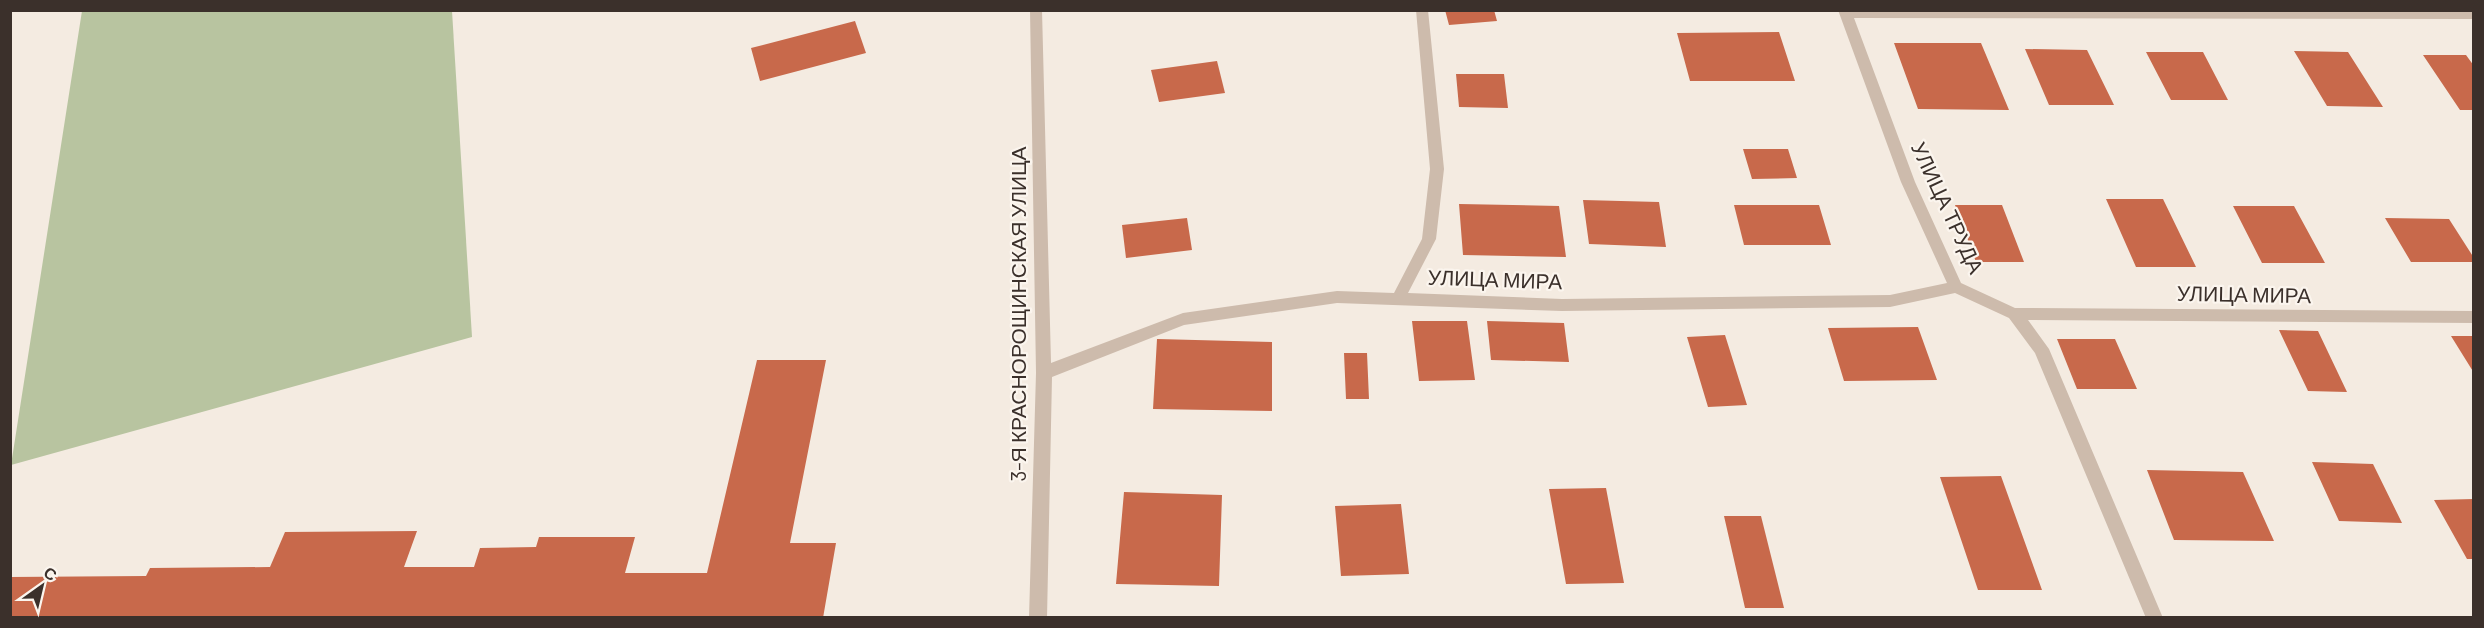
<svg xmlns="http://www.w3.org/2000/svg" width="2484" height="628" viewBox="0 0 2484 628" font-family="Barlow,sans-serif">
<rect width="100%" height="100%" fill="#f4ebe1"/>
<!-- green -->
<path fill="#b8c4a0" d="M82 11H452L472 337 11 465Z"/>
<!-- building -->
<path fill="#c8694b" d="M1445 10H1494L1497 21 1449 25Z
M855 21 866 53 760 81 751 48Z
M1779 32 1795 81H1690L1677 33Z
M1894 43H1981L2009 110 1918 109Z
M2025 49 2087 50 2114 105H2049Z
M2294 51 2348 52 2383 107 2327 106Z
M2146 52H2203L2228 100H2171Z
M2423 55H2466L2474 66V110H2460Z
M1217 61 1225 93 1159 102 1151 70Z
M1456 74H1504L1508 108 1459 107Z
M1743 149H1788L1797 178 1752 179Z
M2106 199H2163L2196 267H2136Z
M1583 200 1659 202 1666 247 1589 244Z
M1459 204 1559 206 1566 257 1463 255Z
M1734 205H1819L1831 245H1744Z
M1955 205H2002L2024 262H1976Z
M2233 206H2294L2325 263H2262Z
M1187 218 1192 250 1126 258 1122 225Z
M2385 218 2449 219 2474 258V262H2411Z
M1412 321H1467L1475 380 1419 381Z
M1487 321 1564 323 1569 362 1491 360Z
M1918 327 1937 380 1844 381 1828 328Z
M2279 330 2318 331 2347 392 2308 391Z
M1725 335 1747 405 1708 407 1687 337Z
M2451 336H2474V373Z
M1157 339 1272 342V411L1153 409Z
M2057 339H2115L2137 389H2077Z
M1344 353H1367L1369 399H1346Z
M757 360H826L790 543H836L823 618H10V577L146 576 150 568 270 567 285 532 417 531 404 567H474L480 548 536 547 539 537H635L625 573H707Z
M2312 462 2373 464 2402 523 2339 521Z
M2147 470 2243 472 2274 541 2174 540Z
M2001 476 2042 590H1978L1940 477Z
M1606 488 1624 583 1566 584 1549 489Z
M1124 492 1222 495 1219 586 1116 584Z
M2474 499V559H2467L2434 500Z
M1401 504 1409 574 1341 576 1335 506Z
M1724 516H1761L1784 608H1745Z"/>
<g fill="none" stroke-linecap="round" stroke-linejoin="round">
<!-- street -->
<path fill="#cdbbac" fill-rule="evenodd" d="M1030 10H1042L1051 363 1183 313 1337 291 1394 293 1422 239 1430 169 1416 10H1428L1444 169 1436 239 1408 293 1562 299 1890 295 1947 283 1901 182 1838 10 2474 11V19L1854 18 1915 182 1961 283 2015 308 2474 311V323L2028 320 2049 349 2163 618H2146L2035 353 2009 318 1955 293 1890 307 1562 311 1337 303 1184 325 1052 377 1047 618H1029L1036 373Z"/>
</g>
<g text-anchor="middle" stroke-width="4.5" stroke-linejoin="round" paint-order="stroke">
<!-- street labels -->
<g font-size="21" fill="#3b302b" stroke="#fbf5ee">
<text transform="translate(1947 208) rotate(65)" y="7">УЛИЦА ТРУДА</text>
<text transform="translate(1495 280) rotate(2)" y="7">УЛИЦА МИРА</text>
<text transform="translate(2244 295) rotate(1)" y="7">УЛИЦА МИРА</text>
<text transform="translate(1019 314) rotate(-90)" y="7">3-Я КРАСНОРОЩИНСКАЯ УЛИЦА</text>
</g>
</g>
<!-- border -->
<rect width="2484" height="628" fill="none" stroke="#3b302b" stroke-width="24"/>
<!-- north arrow -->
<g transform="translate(42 586) rotate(34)" stroke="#fbf5ee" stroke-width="4.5" paint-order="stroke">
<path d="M0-4.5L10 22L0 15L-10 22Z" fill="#3b302b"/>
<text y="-9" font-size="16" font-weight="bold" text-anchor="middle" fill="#3b302b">С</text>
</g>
</svg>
